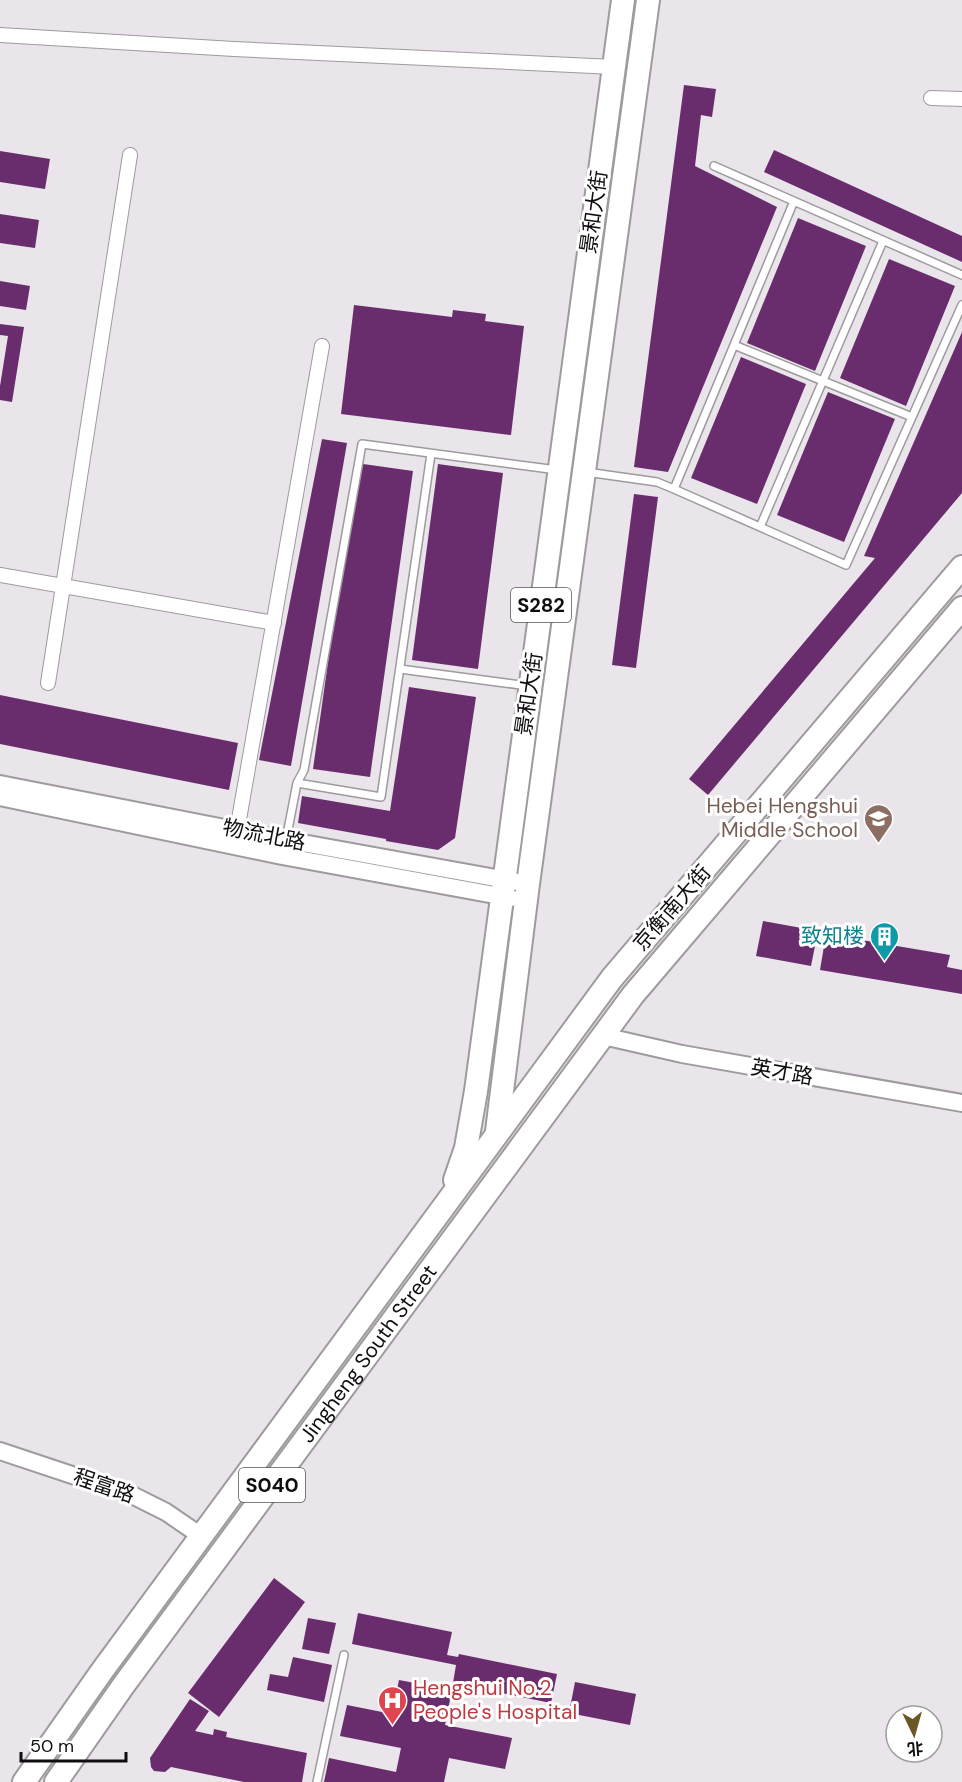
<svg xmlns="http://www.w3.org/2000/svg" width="962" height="1782" viewBox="0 0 962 1782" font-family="'DM Sans','Noto Sans SC',sans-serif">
<rect width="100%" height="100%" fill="#eae5ea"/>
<!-- building -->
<path fill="#692d6d" d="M684 85 716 89 712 117 701 115 695 166 777 207 668 472 634 467Z
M774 150 962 236V262L764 172Z
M0 151 50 159 45 189 0 182Z
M0 214 39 220 35 248 0 243Z
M798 218 866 246 815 371 747 343Z
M889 259 955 286 906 406 840 378Z
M0 281 30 286 26 310 0 306Z
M354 305 452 317 453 310 486 314 485 321 524 326 511 435 341 414Z
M0 324 24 327 12 402 0 400V386L8 336 0 335Z
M962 332V493L708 795 689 779 875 558 864 556Z
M741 357 806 384 757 504 691 478Z
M828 392 895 419 844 542 777 515Z
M322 439 347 443 291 766 259 760Z
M356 463 413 471 370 777 313 769Z
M438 464 503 473 478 669 412 660Z
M634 494 658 497 636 668 612 665Z
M409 687 476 697 455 838 438 850 386 841V839L298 823 302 796 390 811Z
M0 695 238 743 229 790 0 744Z
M763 921 818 931 811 966 756 956Z
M826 934 950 955 947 967 962 970V994L820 970Z
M274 1578 305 1602 219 1717 188 1693Z
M358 1613 452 1632 447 1655 458 1657 459 1654 557 1674 551 1703 453 1683 456 1665 352 1644Z
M308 1618 336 1623 329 1654 302 1649Z
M293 1657 332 1665 324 1702 267 1690 270 1674 288 1677Z
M399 1680 452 1690 445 1725 512 1738 505 1769 449 1758 444 1782H324L329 1758 396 1772 401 1748 340 1736 347 1705 392 1714Z
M575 1682 636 1694 630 1725 569 1713Z
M190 1699 209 1711 195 1731 213 1735 214 1729 227 1732 226 1737 307 1753 302 1782H244L171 1767 165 1772 154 1771 151 1767 150 1758Z"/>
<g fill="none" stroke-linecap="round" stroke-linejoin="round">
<defs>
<path id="service" d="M714 166 962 275
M794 201 674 489 846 565 962 305
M734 345 912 417
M586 472 657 482 674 489
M760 527 883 241
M400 669 528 686
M297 783 381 797 431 454
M286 840 297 783 304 770 362 444 557 470
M317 1782 344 1655"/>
<path id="minor" d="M0 35 234 49 614 67
M931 98 962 99
M0 575 274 623
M48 683 130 155
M238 825 322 346"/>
<path id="tertiary" d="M0 784 286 840 528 884
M0 797 282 856 511 898
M603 1036 682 1054 962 1103
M0 1451 132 1495 166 1512 201 1536"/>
<g id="primary">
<path d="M497 1131 528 884 648 0"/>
<path d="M455 1180 466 1148 476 1091 623 0"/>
<path d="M24 1782 102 1671 612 978 962 567"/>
<path id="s1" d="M56 1782 123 1686 633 995 962 608"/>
</g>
</defs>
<!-- service casing -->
<use href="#service" stroke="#9e9a9e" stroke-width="10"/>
<!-- minor casing -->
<use href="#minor" stroke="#9e9a9e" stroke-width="16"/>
<!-- tertiary casing -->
<use href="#tertiary" stroke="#9e9a9e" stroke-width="20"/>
<!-- primary casing -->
<use href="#primary" stroke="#9e9a9e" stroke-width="26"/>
<!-- service -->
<use href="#service" stroke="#fff" stroke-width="7"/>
<!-- minor -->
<use href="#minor" stroke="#fff" stroke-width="14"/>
<!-- tertiary -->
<use href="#tertiary" stroke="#fff" stroke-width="16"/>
<!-- primary -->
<use href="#primary" stroke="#fff" stroke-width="22"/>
</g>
<!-- icons -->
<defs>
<symbol id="school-pin" viewBox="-11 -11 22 30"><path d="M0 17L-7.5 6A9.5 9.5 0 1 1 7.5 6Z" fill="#8d6e63" stroke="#fff"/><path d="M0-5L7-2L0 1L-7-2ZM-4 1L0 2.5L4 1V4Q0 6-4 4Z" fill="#fff"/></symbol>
<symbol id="building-pin" viewBox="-11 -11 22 30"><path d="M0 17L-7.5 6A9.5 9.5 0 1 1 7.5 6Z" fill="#0f9aa8" stroke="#fff"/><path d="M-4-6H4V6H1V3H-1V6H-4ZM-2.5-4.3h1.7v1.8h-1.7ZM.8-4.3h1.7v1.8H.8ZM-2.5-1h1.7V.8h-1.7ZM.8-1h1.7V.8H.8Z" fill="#fff"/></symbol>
<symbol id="hospital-pin" viewBox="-11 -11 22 30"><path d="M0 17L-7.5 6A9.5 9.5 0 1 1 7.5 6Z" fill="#e0444e" stroke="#fff"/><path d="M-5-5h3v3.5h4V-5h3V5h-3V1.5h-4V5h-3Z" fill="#fff"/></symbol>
</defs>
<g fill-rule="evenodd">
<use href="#school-pin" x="862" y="802" width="33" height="45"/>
<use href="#building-pin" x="868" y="920" width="33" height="45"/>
<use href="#hospital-pin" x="376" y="1684" width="33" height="45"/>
</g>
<g text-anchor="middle" stroke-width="6" stroke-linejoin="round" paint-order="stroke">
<!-- shield labels -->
<g fill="#fff" stroke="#575657" stroke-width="1.5">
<rect x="511" y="588" width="60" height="34" rx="4.5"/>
<rect x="239" y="1468" width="66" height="34" rx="4.5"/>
</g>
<g font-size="20" font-weight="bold" fill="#0f0d0f">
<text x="541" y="612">S282</text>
<text x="272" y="1492">S040</text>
</g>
<!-- street labels -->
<g font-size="21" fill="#0f0d0f" stroke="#fff">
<text transform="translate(594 212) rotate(-82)" y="7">景和大街</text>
<text transform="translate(529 694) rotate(-82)" y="7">景和大街</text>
<text transform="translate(264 835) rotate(11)" y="7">物流北路</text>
<text transform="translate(672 908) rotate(-49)" y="7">京衡南大街</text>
<text transform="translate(782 1072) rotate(10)" y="7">英才路</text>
<text dy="7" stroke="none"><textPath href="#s1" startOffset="530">Jingheng South Street</textPath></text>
<text transform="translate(104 1486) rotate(19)" y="7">程富路</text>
</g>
<!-- education labels -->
<g font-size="21" fill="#785e54" stroke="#fff" text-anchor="end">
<text x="858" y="813">Hebei Hengshui<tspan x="858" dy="24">Middle School</tspan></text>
</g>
<!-- culture labels -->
<g font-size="21" fill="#0d838f" stroke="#fff" text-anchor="end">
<text x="864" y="943">致知楼</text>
</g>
<!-- health labels -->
<g font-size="21" fill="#be3a42" stroke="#fff" text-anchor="start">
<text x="413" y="1695">Hengshui No.2<tspan x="413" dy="24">People's Hospital</tspan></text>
</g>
</g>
<!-- north arrow -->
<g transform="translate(914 1734) rotate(175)"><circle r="28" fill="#ffffff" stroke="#9f9e9f" stroke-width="1.5"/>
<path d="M0-4.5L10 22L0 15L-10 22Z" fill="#6b5625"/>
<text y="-9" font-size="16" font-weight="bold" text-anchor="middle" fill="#0f0d0f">北</text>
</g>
<!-- scale -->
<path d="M21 1752v9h105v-9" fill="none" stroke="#0f0d0f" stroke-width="3"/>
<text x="30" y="1752" font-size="18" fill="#0f0d0f" stroke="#ffffff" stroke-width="4.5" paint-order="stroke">50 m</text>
</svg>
